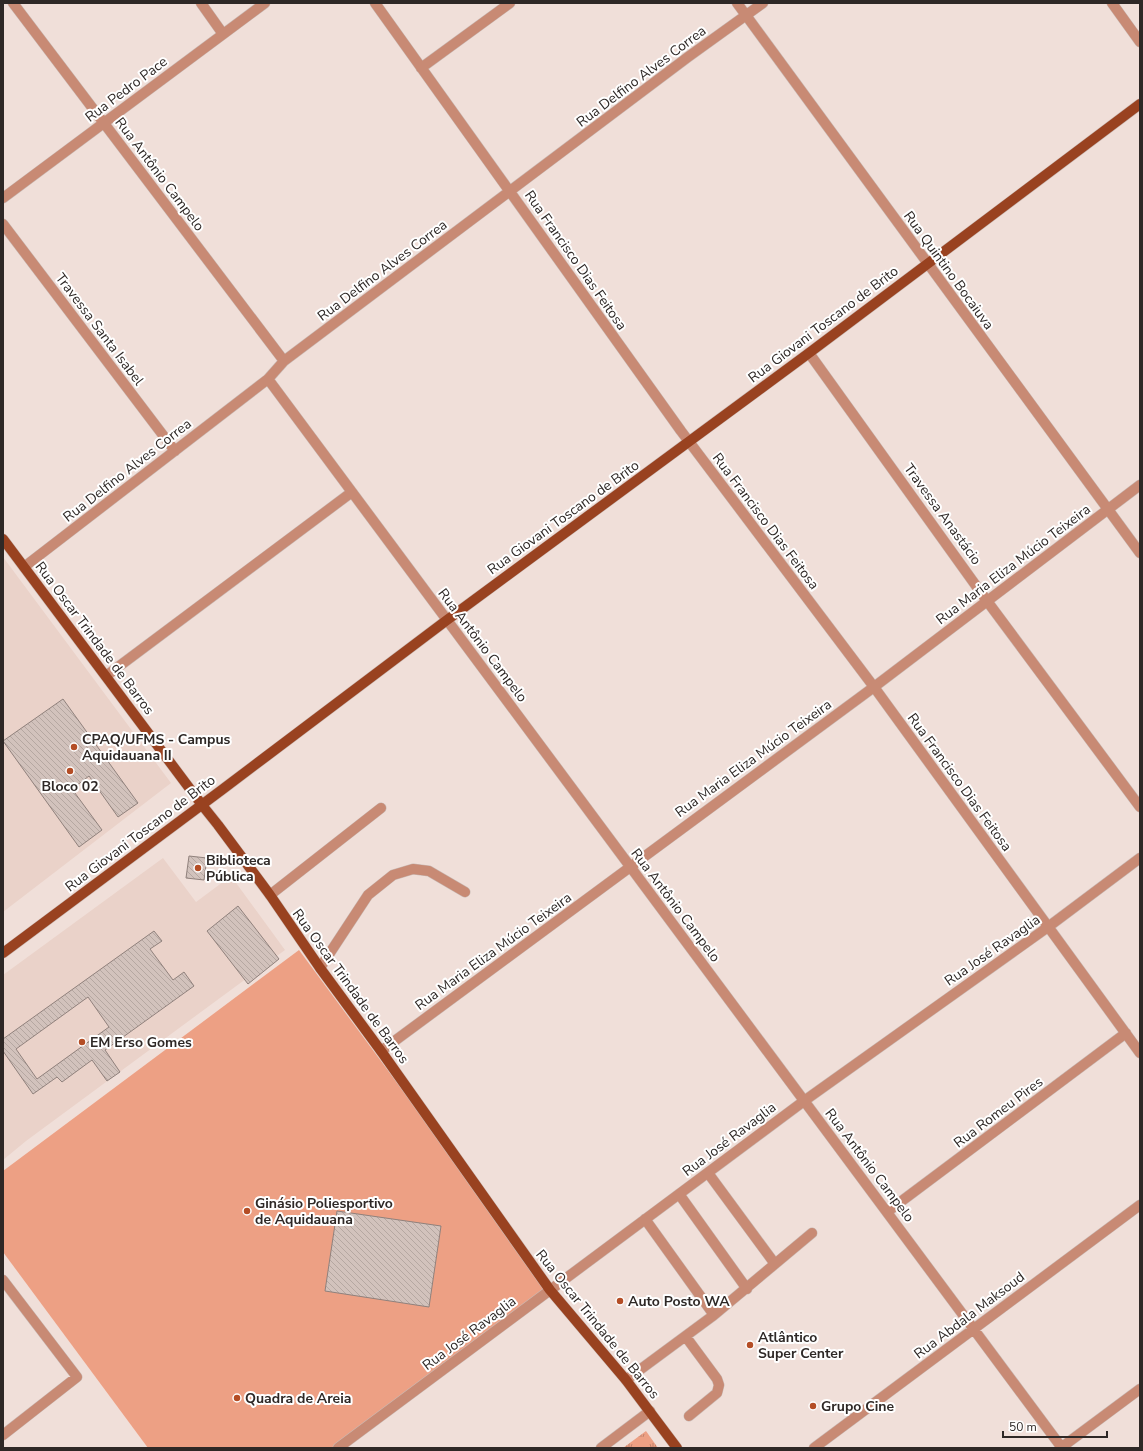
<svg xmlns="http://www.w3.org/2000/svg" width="1143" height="1451" viewBox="0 0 1143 1451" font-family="'Nunito Sans',sans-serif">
<defs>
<pattern id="park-tufts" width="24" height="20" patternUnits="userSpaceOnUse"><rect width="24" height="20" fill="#eda084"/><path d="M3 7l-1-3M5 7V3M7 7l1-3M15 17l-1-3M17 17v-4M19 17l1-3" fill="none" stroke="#c0826c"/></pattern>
<pattern id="building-back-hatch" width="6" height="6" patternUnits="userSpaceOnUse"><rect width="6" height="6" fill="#d2c2bc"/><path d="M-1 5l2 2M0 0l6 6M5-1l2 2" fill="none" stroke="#b5a7a1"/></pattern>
</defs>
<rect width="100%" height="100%" fill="#f0dfd9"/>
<!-- built -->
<path fill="#ead2c9" d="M3 557 171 783 3 912Z
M163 858 196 902 231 876 285 950 26 1141 3 1160V975Z"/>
<!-- grass -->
<path fill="#eda084" d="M299 950 550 1290 332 1448H148L3 1252V1171Z"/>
<!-- park -->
<path fill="url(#park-tufts)" d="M646 1431 658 1448H623Z"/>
<!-- building -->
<path fill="url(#building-back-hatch)" stroke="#90817c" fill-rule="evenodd" d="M63 699 138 803 118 817 89 776 72 789 102 830 79 847 3 741Z
M189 856 207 858 204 880 186 878Z
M238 906 279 959 248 984 207 931Z
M154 931 162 941 150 949 173 980 184 972 194 986 105 1050 120 1072 107 1081 92 1060 62 1082 57 1077 33 1094 3 1051V1039ZM88 997 109 1027 37 1079 16 1049Z
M337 1211 441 1226 429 1307 325 1291Z"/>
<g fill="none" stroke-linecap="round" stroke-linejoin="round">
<defs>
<path id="minor" d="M13 3 284 361
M201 3 223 34
M375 3 681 431 874 687 1140 1053
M737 3 1140 553
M1112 3 1140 42
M421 68 510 3
M3 198 265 3
M3 224 175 451
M809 353 987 601 1140 807
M268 379 1062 1448
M24 567 268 379 284 361 688 57 763 3
M106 676 352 492
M270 895 381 808
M320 968 368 895 393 875 413 869 429 871 465 892
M381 1051 874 687 1140 485
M708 1173 775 1264
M679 1194 747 1289
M887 1212 1126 1033
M3 1280 77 1377 3 1435
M714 1315 812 1233
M686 1337 717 1379 719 1385 717 1393 689 1416
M626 1380 714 1315 645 1219
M1062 1447 1140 1389
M338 1448 804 1101 1048 927 1140 858
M601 1448 650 1411
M814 1448 1140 1205"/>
<path id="major" d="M3 539 202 805 218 825 270 895 320 968 381 1051 550 1290 626 1380 677 1448
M3 953 223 789 447 620 809 353 1140 104"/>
</defs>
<!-- minor casing -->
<use href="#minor" stroke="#c9bab5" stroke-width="11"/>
<!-- major casing -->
<use href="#major" stroke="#c9bab5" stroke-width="11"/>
<!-- minor -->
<use href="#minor" stroke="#c88a74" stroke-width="10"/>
<!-- major -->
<use href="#major" stroke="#994220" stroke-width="10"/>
</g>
<!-- markers -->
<g fill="#b44d25" stroke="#fff" stroke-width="1.5">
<circle cx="74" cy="747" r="4"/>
<circle cx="70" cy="771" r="4"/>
<circle cx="198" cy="868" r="4"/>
<circle cx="82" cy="1042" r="4"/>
<circle cx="247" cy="1211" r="4"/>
<circle cx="620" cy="1301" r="4"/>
<circle cx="750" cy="1345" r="4"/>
<circle cx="237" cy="1398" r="4"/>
<circle cx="813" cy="1406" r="4"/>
</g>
<g text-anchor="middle" stroke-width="4" stroke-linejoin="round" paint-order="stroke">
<!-- street labels -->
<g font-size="14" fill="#2e2826" stroke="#fff">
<text transform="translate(641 76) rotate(-37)" y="5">Rua Delfino Alves Correa</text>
<text transform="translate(126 89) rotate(-37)" y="5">Rua Pedro Pace</text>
<text transform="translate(160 174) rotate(53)" y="5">Rua Antônio Campelo</text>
<text transform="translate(576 260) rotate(55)" y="5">Rua Francisco Dias Feitosa</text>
<text transform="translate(382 270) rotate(-37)" y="5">Rua Delfino Alves Correa</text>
<text transform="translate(949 270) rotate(54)" y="5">Rua Quintino Bocaiuva</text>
<text transform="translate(823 324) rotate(-37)" y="5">Rua Giovani Toscano de Brito</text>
<text transform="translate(100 329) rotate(53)" y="5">Travessa Santa Isabel</text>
<text transform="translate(127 470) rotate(-38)" y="5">Rua Delfino Alves Correa</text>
<text transform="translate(943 514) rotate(54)" y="5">Travessa Anastácio</text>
<text transform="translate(563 517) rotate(-36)" y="5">Rua Giovani Toscano de Brito</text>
<text transform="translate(766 521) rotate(53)" y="5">Rua Francisco Dias Feitosa</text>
<text transform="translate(1013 564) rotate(-37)" y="5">Rua Maria Eliza Múcio Teixeira</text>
<text transform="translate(95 638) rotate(53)" y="5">Rua Oscar Trindade de Barros</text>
<text transform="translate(483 645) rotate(53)" y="5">Rua Antônio Campelo</text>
<text transform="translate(753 758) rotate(-36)" y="5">Rua Maria Eliza Múcio Teixeira</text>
<text transform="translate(960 782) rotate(54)" y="5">Rua Francisco Dias Feitosa</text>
<text transform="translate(140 833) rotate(-37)" y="5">Rua Giovani Toscano de Brito</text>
<text transform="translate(676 905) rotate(53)" y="5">Rua Antônio Campelo</text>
<text transform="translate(992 950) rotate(-35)" y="5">Rua José Ravaglia</text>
<text transform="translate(493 951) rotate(-36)" y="5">Rua Maria Eliza Múcio Teixeira</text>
<text transform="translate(351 986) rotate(54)" y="5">Rua Oscar Trindade de Barros</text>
<text transform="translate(998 1112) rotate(-37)" y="5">Rua Romeu Pires</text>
<text transform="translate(729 1139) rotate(-37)" y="5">Rua José Ravaglia</text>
<text transform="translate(870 1165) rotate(53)" y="5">Rua Antônio Campelo</text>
<text transform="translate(969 1315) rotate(-37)" y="5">Rua Abdala Maksoud</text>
<text transform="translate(598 1324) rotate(51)" y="5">Rua Oscar Trindade de Barros</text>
<text transform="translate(469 1333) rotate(-37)" y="5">Rua José Ravaglia</text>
</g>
<!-- poi labels -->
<g font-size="14" font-weight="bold" fill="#2e2826" stroke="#fff" text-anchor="start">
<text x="82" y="744">CPAQ/UFMS - Campus<tspan x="82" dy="16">Aquidauana II</tspan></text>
<text x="70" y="791" text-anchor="middle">Bloco 02</text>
<text x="206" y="865">Biblioteca<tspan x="206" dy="16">Pública</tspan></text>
<text x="90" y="1047">EM Erso Gomes</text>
<text x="255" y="1208">Ginásio Poliesportivo<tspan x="255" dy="16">de Aquidauana</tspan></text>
<text x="628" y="1306">Auto Posto WA</text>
<text x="758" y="1342">Atlântico<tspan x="758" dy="16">Super Center</tspan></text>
<text x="245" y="1403">Quadra de Areia</text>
<text x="821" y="1411">Grupo Cine</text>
</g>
</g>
<!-- border -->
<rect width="1143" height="1451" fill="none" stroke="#2e2826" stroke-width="8"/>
<!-- scale -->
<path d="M1003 1431v6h104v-6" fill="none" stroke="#2e2826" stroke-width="2"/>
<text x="1009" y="1431" font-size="12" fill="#2e2826" stroke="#ffffff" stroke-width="3" paint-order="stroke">50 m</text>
</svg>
